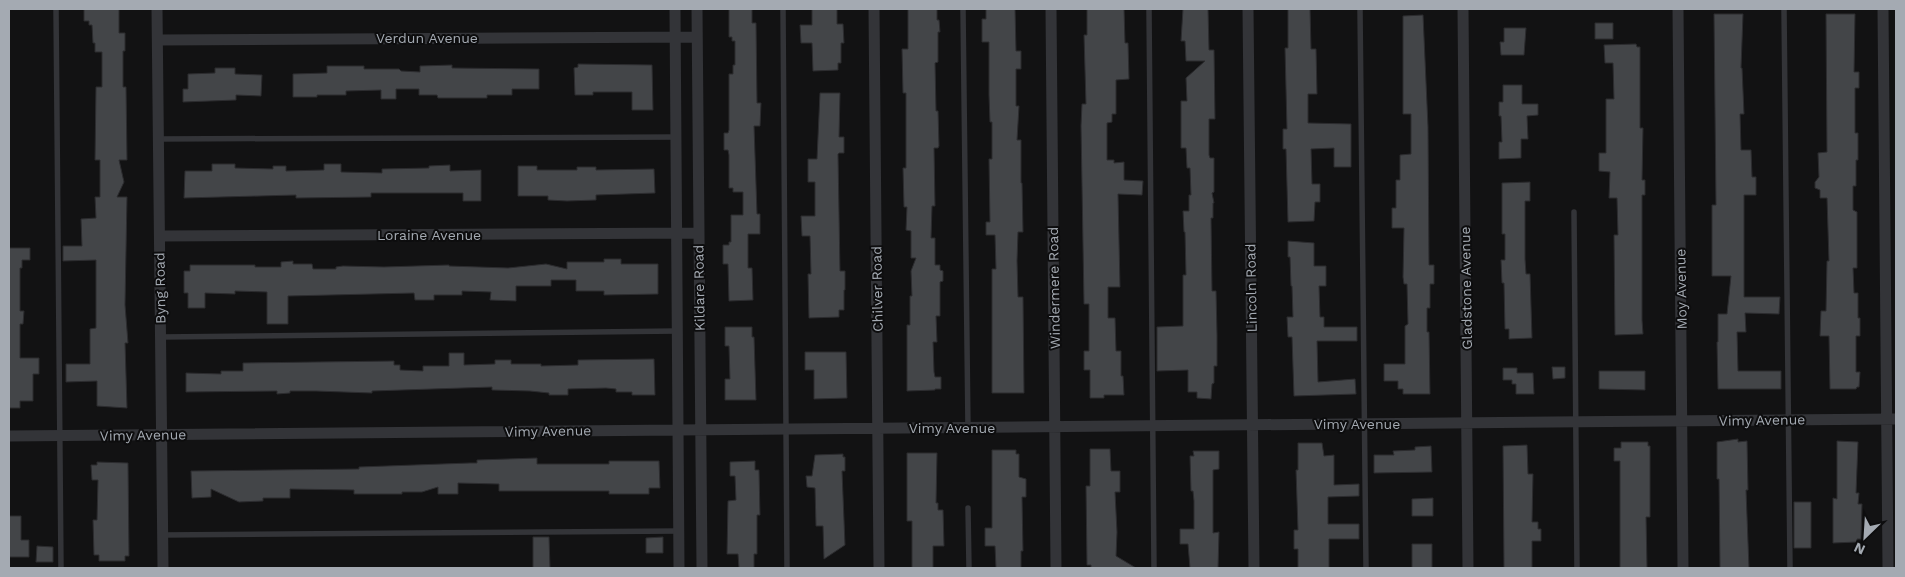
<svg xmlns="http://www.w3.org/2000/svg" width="1905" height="577" viewBox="0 0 1905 577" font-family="'Work Sans',sans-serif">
<rect width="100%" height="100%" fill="#121213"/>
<!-- building -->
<path fill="#434548" stroke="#2c2c2f" d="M84 9H119V33H125V51H123V87H126L127 160H119L124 182 117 197H127L125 305 128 343H125L127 408 97 406V381L66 382V364H90V329L96 328V260L63 261V246H82L81 219 96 218 95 197H100V160H95L96 87H102V52H95V43H93L92 25H89V21H84Z
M729 9H752V23H756L757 103H761L760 126H754L757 214H760V234H748V268H752L753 300 729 301 728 264H723V245H729V242H731V215H743V192H733V188H729V155L728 150H724V133H728L729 130V74H733V65H735V41H732V37H729Z
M812 9H837V24H843L844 43H841V63H838V70L813 71 812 43H801L800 25H812Z
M908 9H937V20H939L940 32H938V62L935 63 936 111H938L939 146 938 148H934L935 206H932L931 238H935V265H940V270L943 271V281L940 282V316H936L937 342H933L934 372 935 377H941V389H935V390L907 391V325H910V296H912L911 271 916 258H911V231L906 230 907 207H904L903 168H906V93H903L902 49H908Z
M986 9H1015L1016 51H1021V69H1016V106H1019L1017 140H1021V183H1022L1023 232H1018L1017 261 1018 297H1023L1024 393H992V269H996L995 235H986V222H990L989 159H992V122H990L989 95V42H982V19H986Z
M1087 9H1124L1125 43H1128L1129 79 1116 80V114H1112V122L1107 123V160H1114V163L1124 162V180L1143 181 1142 195 1118 194 1120 287H1108V318H1115L1116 351H1121V376H1123L1124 395H1104V398H1090V370H1084V351H1089V304H1084L1081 126 1082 104H1086L1084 35H1087Z
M1183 9H1208L1209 50H1214L1215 119H1209V155L1210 158H1214V192L1212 193 1214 203H1213V218H1211L1212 291H1216L1217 335V366H1214V383L1212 384 1211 399 1197 398V392H1188V370L1157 371V327L1183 326V275H1186L1185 232H1184L1183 211H1189V195H1191L1190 168H1187L1186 148H1181V101H1187L1186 78 1205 61H1186L1185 41H1181Z
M1288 9H1310L1311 49H1316L1317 94H1308V123L1351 124V167H1334V148L1311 149 1312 184H1320V202H1315L1314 221 1288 222 1286 149H1283V129H1287L1285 48H1288Z
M1714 14H1743L1741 68H1742L1744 114H1740L1741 150H1751L1752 177H1756V195H1744V297H1780L1779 314 1745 313 1746 332H1737L1738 371H1781V389H1718L1717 342H1718V314H1727L1731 276H1712V205H1716Z
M1826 14H1855L1854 72H1859V88H1855V133H1858V160H1856V186H1853V210L1857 212V268H1853L1854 293H1858V318H1860V336H1856V372H1860L1859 387H1857L1856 389H1830L1829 336H1820L1821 311H1826L1827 261H1829L1827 198H1820V190L1815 188V182L1819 177 1818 153 1827 152Z
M1423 15 1428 127 1429 265H1434V284H1430V308H1427V332H1429L1430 394H1403V389H1398V381H1384V364H1405V326L1408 324 1407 284H1404L1403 277 1404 228H1392V208H1396V180H1400V155L1411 154V114H1403V16Z
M1595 23H1613V39H1595Z
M1504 28H1526L1524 55H1501L1500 42H1504Z
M1636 44 1637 47H1640V128H1643L1642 180H1645V195H1642V320L1643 334 1615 335 1614 235H1618L1617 198H1609L1610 172 1599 171V153H1606V99H1614L1613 63H1605L1604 45Z
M578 64 652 65 653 110H632V92H593V95H575L574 68 578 67Z
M452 65V68L539 69V89H512V95H487V98H438L437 95H419V89H396V99H381V90L346 91V95H317V97H293V74L327 73V66H364V69H399L401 71 420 72V66Z
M215 68H235V74L262 75 261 96 236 95V100L183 102V89H188V74L215 73Z
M1503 85H1522V104H1538V115L1527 116 1528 139H1521V158L1499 159V142H1502L1501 116H1499V102H1503Z
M820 93H840L839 137H844V153H839L838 154 840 271H845V290H844V310H839V317L809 318 808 274H811L810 236H802L801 216H815V182H808V159H817Z
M212 164H235V168L273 169V166H286V171L324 170V164H341V172L382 173V169L429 168V166L450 165V171L481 170V201H463V193H371V197L296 198V195L184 198 185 171H212Z
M518 166H537V170H577V167H596V170L654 169 655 193 596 195V200L567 201 548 200V196H518Z
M1530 182V201H1525V259L1526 274H1530L1532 338 1509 339V329H1505L1504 283H1502L1501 260H1505V234H1502V183Z
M1288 241 1314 243V266H1326V286H1319L1320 317H1324V327H1357V341H1317L1318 382 1355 379 1356 394 1294 396 1292 337H1288L1287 317H1293L1292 286H1291L1290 257H1288Z
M9 248H30V260H22V268H20V311H24L23 324H20V358H39V374H33V401H20V408H9Z
M604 259H621V264H658V294L604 295V291H576V280H551V286H516V301L490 300 491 292 462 291V295H434V300H415L414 293 288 296V324H267V292L235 291V294L205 293V308H188V293H184V271H190V265H255V267H281V262L293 261V264H312L313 269H336V267L343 266 384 267 449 265V266L508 268 546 264 567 269V262H604Z
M725 327H752V337H754L756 400H725V379H730L729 346H725Z
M805 352H846L847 398 814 399V370H805Z
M449 353H464V365L495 364V360H511V364H541V366L578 365V360L654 359 655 395H632V392H616V389L606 388 568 389V395H549V393L530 391 492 390V387L372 391V393L316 391H290V393L277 394V391L186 392V373L221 374V371H243V363L394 361V365H400V370L423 371V366H449Z
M1552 367H1565V378L1553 379Z
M1503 368H1517V373H1533L1534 394H1516V384H1512V380H1503Z
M1599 371H1645V390L1599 389Z
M1738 439V442L1747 441 1748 490H1746L1749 568H1720L1719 479H1717V442Z
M1837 441 1858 442 1856 493H1859L1858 504H1862L1861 539H1857V542L1833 543V498L1837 499Z
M1621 442H1648V446H1650V517H1646L1647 568H1620V461H1614V448H1621Z
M1298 443H1322L1324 456 1334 455V485L1359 484V496L1328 497V524H1359V539H1329V568H1298V549H1294V530H1298L1296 470H1298Z
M1527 445 1528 474H1533L1532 522H1538V529H1541V541H1532V568H1504L1503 446Z
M1431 446 1432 472 1374 473V455H1394L1393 451 1415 450V447Z
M1090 449H1110L1111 471H1120V492H1115L1117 532 1116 556 1136 568H1091V565H1087L1086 486H1090Z
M992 450H1016V454H1019V477L1026 479V497H1022L1023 551H1021V568H996L995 546H985V528H992Z
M1193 451H1219V469L1213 470V533L1219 532 1218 568H1190L1188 544H1180V529H1194V501L1193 491H1191L1190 456H1194Z
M907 453H937L936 503H938V510H943L944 546H933V568H912V521H907Z
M843 454V457H845V471H842L845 545 824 559 823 526H816L815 488 807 487 806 476H812L815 455Z
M537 458V464H609V461H659L660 488H649V494H609V491H499V484L458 483V494H438V487L422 492H402V494H354V490L290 489V498H263V501L239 502 211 489V497L192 498 191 471 359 469V467L470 463H477V460Z
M755 461V470H759L760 515H757V554H754V568H739L738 554H727L728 501 736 500 735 476H730V462Z
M97 462 128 463 129 556H125V561H99V555H94L93 520H97L98 480H92L91 465H97Z
M1433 498V516H1412V499Z
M1794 502H1811V548H1794Z
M9 516H21V540H29V557H9Z
M533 537H549L550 568H533Z
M663 537V553H646V538Z
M1412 544H1432V568H1412Z
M37 546 53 547V562H36Z"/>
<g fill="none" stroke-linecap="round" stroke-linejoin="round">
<!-- service -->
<path stroke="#333438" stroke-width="5.5" d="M56 9 61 568
M783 9 787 568
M963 9 968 428
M1149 9 1154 568
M1360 9 1366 568
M1784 9 1790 568
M159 139 676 137
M1574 212 1577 568
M161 337 677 331
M968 508 969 568
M163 535 679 531"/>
<!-- minor -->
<path stroke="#333438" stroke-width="11" d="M157 9 163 568
M675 9 679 568
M697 9 702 568
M874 9 879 568
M1051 9 1056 568
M1248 9 1254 568
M1463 9 1468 568
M1678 9 1683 568
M1883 9 1888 568
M158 40 697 37
M160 236 699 233
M9 436 1896 419"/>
</g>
<g text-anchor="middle" stroke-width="4" stroke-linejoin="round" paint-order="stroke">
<!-- street labels -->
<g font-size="14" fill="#a4aab2" stroke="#0d0d0e">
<text x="427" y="43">Verdun Avenue</text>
<text x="429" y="240">Loraine Avenue</text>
<text transform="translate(160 288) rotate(-91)" y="5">Byng Road</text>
<text transform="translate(699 288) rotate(-91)" y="5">Kildare Road</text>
<text transform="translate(1054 288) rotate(-91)" y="5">Windermere Road</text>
<text transform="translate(1251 288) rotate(-91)" y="5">Lincoln Road</text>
<text transform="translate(1466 288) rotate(-91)" y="5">Gladstone Avenue</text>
<text transform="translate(877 289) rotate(-91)" y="5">Chilver Road</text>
<text transform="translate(1681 289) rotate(-91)" y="5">Moy Avenue</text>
<text transform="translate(1762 420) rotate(-1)" y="5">Vimy Avenue</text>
<text x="1357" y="429">Vimy Avenue</text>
<text x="952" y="433">Vimy Avenue</text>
<text transform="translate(548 431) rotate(-1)" y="5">Vimy Avenue</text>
<text transform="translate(143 435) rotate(-1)" y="5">Vimy Avenue</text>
</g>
</g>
<!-- border -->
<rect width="1905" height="577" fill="none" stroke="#a4aab2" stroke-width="20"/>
<!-- north arrow -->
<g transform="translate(1865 537) rotate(205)" stroke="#0d0d0e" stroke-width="4" paint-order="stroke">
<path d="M0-4L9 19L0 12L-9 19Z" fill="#a4aab2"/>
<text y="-8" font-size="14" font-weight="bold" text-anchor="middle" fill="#a4aab2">N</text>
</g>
</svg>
